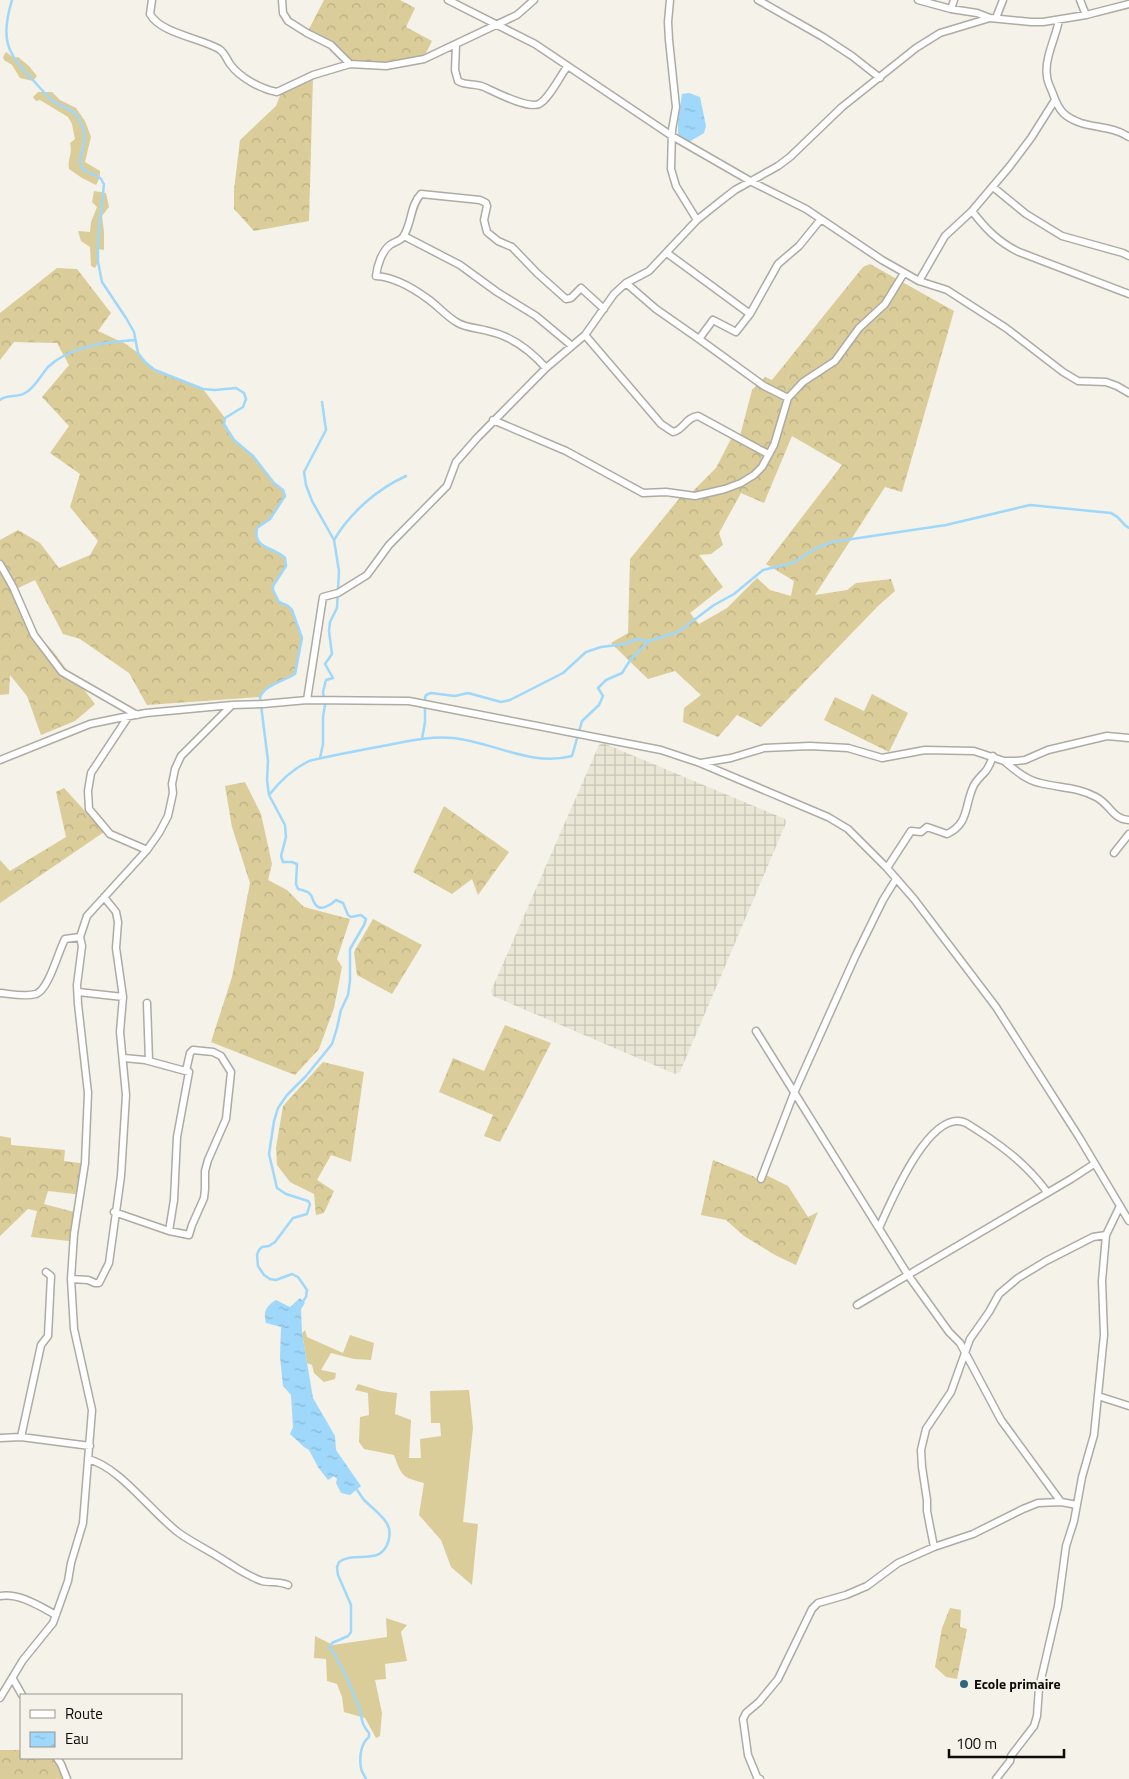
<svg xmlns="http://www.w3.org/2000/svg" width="1129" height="1779" viewBox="0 0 1129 1779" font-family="'Titillium Web',sans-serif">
<defs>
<pattern id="industrial-grid" width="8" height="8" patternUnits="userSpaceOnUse" patternTransform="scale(1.25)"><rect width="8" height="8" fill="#eae6d6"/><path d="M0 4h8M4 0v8" fill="none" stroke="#c8c4b6"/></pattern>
<pattern id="forest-crowns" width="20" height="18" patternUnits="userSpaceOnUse" patternTransform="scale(1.25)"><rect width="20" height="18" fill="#dacd9a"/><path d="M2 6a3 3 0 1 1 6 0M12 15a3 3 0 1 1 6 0" fill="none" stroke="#baaf83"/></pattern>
<pattern id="water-ripples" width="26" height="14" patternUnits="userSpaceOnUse" patternTransform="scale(1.25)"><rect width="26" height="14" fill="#9fd8fa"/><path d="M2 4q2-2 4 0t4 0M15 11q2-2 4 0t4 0" fill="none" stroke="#88b8d5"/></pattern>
</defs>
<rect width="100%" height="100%" fill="#f4f2e9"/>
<!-- industrial -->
<path fill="url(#industrial-grid)" d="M603 743 785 819 786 823 680 1072 675 1074 493 996 491 991 599 745Z"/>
<!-- grass -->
<path fill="#dacd9a" d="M6 52 14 58 18 57 29 66 37 76 33 81 20 78 12 65 4 60 3 57Z
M38 92H52L60 100 76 108 85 121 91 137 85 162 100 171V177L96 185 82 178 69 169C67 158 73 155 70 143L75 139 72 124 68 117 40 100 36 101 33 97Z
M94 191 106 193 109 207 102 216 104 232V250L98 249V262L95 268 91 266 90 247 81 241 78 231 90 232 91 222 97 207 92 202Z
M305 1330 307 1337 343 1353 350 1335 374 1343 371 1360 354 1359 331 1353 321 1370 336 1373 335 1379 324 1382 314 1373 312 1365 307 1363 302 1333Z
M358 1384 381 1391 397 1393 395 1414 411 1420 409 1458H421L420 1439 441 1436 440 1423H431L430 1391 469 1390 473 1428 463 1522 478 1524 472 1585 451 1567 441 1540 419 1515 424 1483C402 1477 402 1477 394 1455L364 1449 359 1442 360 1417 369 1415 368 1393 355 1390Z
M386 1618 407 1625 401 1632 407 1661 385 1664 386 1679 375 1680 382 1713 380 1736 376 1738 365 1718 344 1712 342 1697 337 1684 327 1681 326 1659 314 1658 315 1636 333 1645 387 1637Z"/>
<!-- forest -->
<path fill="url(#forest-crowns)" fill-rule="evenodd" d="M324 0H400L415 8 406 27 432 41 423 59 387 66 354 64 307 33Z
M313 76 309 221 254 231 234 209V190L240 140 276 106 281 93Z
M870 264 954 311 902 492 885 487 815 595 847 590 856 583 891 579 895 591 878 606 761 727 737 715 718 737 683 722 684 708 701 695 675 671 648 679 611 643 628 633 630 559 683 494 689 495 716 468 732 437 740 436 752 390 765 377 772 380 863 267ZM792 436 842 465 766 564 794 581 791 596 770 590 757 578 727 608 699 624 690 613 723 587 699 555 711 554 723 545 719 533 741 493 764 503Z
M57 268 77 269 111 313 98 331 126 344 138 353 145 362 155 370 203 389 225 418 224 424 234 440 253 456 273 483 283 490 285 496 270 519 257 528C253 550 273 546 285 558L286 566 273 586V590L279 602 288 606 292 610 302 638 295 674C284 681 265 685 260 697L147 705 129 673 80 639 63 634 35 580 12 591 37 635 52 650 67 670 79 683 95 704 75 721 41 735 27 696 10 675 9 694 0 695V540L18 530 40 543 59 568 90 555 98 541 70 507 80 474 50 453 69 426 42 397 69 365 57 343 14 342 0 360V313Z
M872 694 908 713 889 752 824 720 835 697 864 711Z
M245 782 261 814 272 864 268 880 287 890 304 907 350 919 337 959 342 967 334 1008 319 1049 295 1075 211 1042 232 977 250 883 232 827 225 786Z
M64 788 104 832 0 903V860L10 871 66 837 56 792Z
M444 806 509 852 478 895 472 879 452 894 413 872Z
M373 919 422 945 392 994 357 975 354 952Z
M505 1025 551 1043 500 1142 484 1136 493 1115 439 1092 453 1058 484 1071Z
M323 1062 364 1072 351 1162 331 1155 317 1180 334 1191 324 1213 316 1215 314 1194 290 1182 277 1165 276 1148 283 1106Z
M0 1136 11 1138V1145L65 1150 64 1161 87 1164 83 1195 48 1191 44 1204 78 1213 69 1241 31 1237 37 1211 28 1209 0 1236Z
M713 1160 755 1177 760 1183 764 1174 788 1186 808 1217 818 1212 796 1265 775 1255 744 1236 726 1220 701 1215Z
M950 1608 961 1610 960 1627 967 1629 957 1679 946 1677 935 1667 942 1628Z
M0 1750H21V1758H54L66 1779H0Z"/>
<!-- water -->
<path fill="url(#water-ripples)" d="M689 93 700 97 706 126 704 133 689 142 683 139 678 134V120L682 94Z
M300 1298 305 1303 301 1309 302 1333 313 1398 335 1436 336 1450 361 1486 350 1495 341 1493 336 1483 337 1479 334 1476 328 1480 318 1467 309 1450 304 1447 290 1434 293 1427 291 1395 283 1386 280 1357 281 1327 266 1323C263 1312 266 1306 276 1300L290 1307Z"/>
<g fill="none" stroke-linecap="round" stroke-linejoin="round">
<!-- stream -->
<path stroke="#9fd8fa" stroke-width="2.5" d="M12 0C1 36 5 53 32 79 39 87 46 95 53 101 60 107 70 107 76 115 82 122 86 134 84 143 83 150 78 159 81 166 83 173 94 173 100 178 102 179 102 182 104 184L98 240V262L102 282 126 318 134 332 138 353 145 362 155 370 203 389 215 390 236 388 244 393 246 399 243 407 225 418 224 424 234 440 253 456 274 483 283 490 285 496 270 519 257 528C253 550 273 546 285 558L286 566 273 586V590L279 602 288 606 292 610 302 638 295 674C284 681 265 685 260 697L268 761 267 780 269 795 285 825 286 837 281 856 283 862H292L297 864 296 884 298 889C301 890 306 891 309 893 313 896 312 900 315 904 320 912 331 905 336 900L343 903 348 915 351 917 361 915 366 919 364 925 350 949V981L348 995 341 1010 337 1028 332 1044 306 1076 287 1095 278 1108 274 1121 269 1154 277 1188 286 1194 308 1201 310 1204 307 1214 293 1218 275 1242 269 1246 262 1247 259 1250 257 1255 258 1266 264 1275 270 1279 276 1280 292 1274 298 1277 307 1290 306 1297 301 1304
M0 400C8 394 17 398 25 393 35 388 41 375 48 367 70 346 106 342 135 340
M322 402 326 430 304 472 306 485 312 501 334 540
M422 739 425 722V698L426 695 431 693 455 696 468 693 501 702 510 700 563 673 586 652 601 647 625 644 637 639 649 641
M320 758 323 744V717L325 705 323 692 326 680 333 678 325 664 332 654 329 631 330 622 337 608 339 571 334 540C350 513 377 489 406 476
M269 795C280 781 293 769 309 761 335 755 362 750 388 745 409 741 431 736 453 738 493 742 531 767 572 756L582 721 599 705 603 696 598 688 606 680 622 673 631 659 649 641 678 632 714 605 734 594 763 570 793 563 815 549 832 542 946 525 1030 505 1111 513C1122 518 1121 524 1129 528
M355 1487C358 1491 361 1496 364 1500 371 1507 380 1513 386 1522 393 1532 389 1550 377 1555 364 1559 350 1554 339 1562L337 1567 338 1575 351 1605V1632L348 1636 332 1643 330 1648C342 1664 350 1686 358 1705 363 1717 359 1721 369 1733V1737C361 1743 359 1757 361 1768 361 1771 365 1776 366 1779"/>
<defs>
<path id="street" d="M152 0 150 14C160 33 200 38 219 49 225 53 226 58 230 64 240 78 261 89 277 92L313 75 350 64 386 66 424 59 517 15 534 0
M282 0 283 13 288 21 307 33 331 45 350 64
M448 0 535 44 672 136 752 182 806 209 882 260 919 281 947 290 1006 328 1063 372 1078 381 1106 382 1117 386 1129 393
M670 0 668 22 669 40 676 107 672 130 671 169 676 186 697 220
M758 0 823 37 852 56 880 78
M918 0 951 9 977 13 990 18
M1080 0 1086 15
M951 9 954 0
M996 18 1003 0
M1059 20C1056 37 1044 59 1047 76 1047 82 1051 88 1053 94 1059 111 1064 117 1081 123 1097 128 1114 127 1129 137
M456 44 455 70 458 81C466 86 475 83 484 87 495 92 527 109 539 104 549 99 560 76 567 67
M993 187 1026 214 1062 236 1123 253 1129 256
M972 211C985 228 998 242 1019 252L1129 294
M404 236 460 265 497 292 536 316 572 346
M667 253 750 314
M919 281 945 236 972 211 1010 166 1031 138 1055 100
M626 283 656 309 699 339 713 320 736 332 750 314 778 264 799 246 821 219
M585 335 661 424 673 432C683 431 686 417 698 416L768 454
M699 339 764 386 788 398
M546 368C530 350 512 336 488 331 478 328 467 328 458 323 447 317 438 306 428 299 413 288 395 277 376 276 377 266 382 251 390 245 394 242 400 241 403 237 412 224 410 205 421 194L480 200 486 203 487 206 484 220 487 232 498 241 512 247 537 273 566 299 571 298 581 288 604 309
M493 420 566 451 643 493 666 492 695 496 725 489 741 483 754 475 762 467 774 445 788 398 803 382 835 361 859 328 885 304 904 273
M0 564 13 587 34 635 62 672 137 715
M307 700 323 597 338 593 367 575 389 545 447 486 456 462 477 438 546 368 585 335 614 294 626 283 649 271 697 220 722 200 735 190 778 166 790 157 842 107 916 48 940 33 990 18 1031 22H1043L1086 15 1129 4
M128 717 91 773 88 791 89 809 110 834 147 850
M0 760 90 724 119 718 146 713 232 705 263 704 307 700 409 701 661 750 700 763 828 817 848 829 887 868 914 899 996 1007 1079 1137 1129 1221
M1004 761C1015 770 1026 780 1040 783 1060 788 1078 787 1096 797 1111 805 1112 819 1129 820
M701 763 731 758 764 748 810 746 848 748 882 758 925 750 974 751 1004 761H1016L1025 760 1048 750 1107 736 1129 738
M1114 853 1129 834
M887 868 911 831 921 832 927 827 947 834C970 823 964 805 974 785 977 780 980 777 984 773 988 769 991 762 993 756
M78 992 123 997
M0 993C11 994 25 997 36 994 49 989 58 952 65 939L80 937
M147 1003 149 1061
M756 1031 908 1275 949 1332 960 1343 1001 1420 1061 1502
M124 1058 145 1060 189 1072 177 1137 174 1200 169 1231
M761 1179 794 1093 855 957 883 900 896 879
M114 1212 169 1231 189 1235 192 1225 204 1198 205 1189V1171L208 1160 226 1119 231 1072 221 1056 213 1052 193 1050 190 1053 186 1071
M879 1228C890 1204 930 1106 966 1123 997 1142 1025 1162 1047 1192
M71 1279 88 1280 95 1283H99L109 1263 121 1176 126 1095 120 1032 123 997 116 948 118 922 116 912 104 897
M857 1305 1071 1179 1094 1164
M1098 1396 1129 1406
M21 1437 41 1345 48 1336 51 1276 46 1272
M0 1438 21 1437 90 1446
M88 1459C120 1467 152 1513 179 1533 193 1543 208 1550 222 1559 235 1567 247 1576 262 1581 270 1583 279 1581 288 1585
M934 1547 927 1511V1500L922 1467 921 1450 926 1429 951 1392 970 1339 989 1312 999 1294 1018 1278 1046 1261 1093 1237 1106 1235
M0 1596C20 1593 39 1606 56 1615
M13 1679 22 1695
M0 1698 23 1660 53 1623 68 1581 71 1563 83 1523 92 1410 74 1329 71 1279 74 1234 85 1163 88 1093 78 1004 77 985 82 946 80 937 87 916 147 850 159 833 168 816 173 793 172 784 175 769 181 756 232 705
M57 1758 61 1764 67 1779
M760 1779 757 1777 748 1755 743 1719 746 1713 759 1702 778 1679 812 1609 818 1603 846 1595 867 1586 898 1563 934 1547 973 1534 1023 1509 1038 1503 1061 1502 1077 1505
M996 1779 1010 1761 1011 1756 1034 1726 1037 1716 1039 1688 1058 1606 1066 1546 1074 1521 1082 1477 1094 1435 1104 1335 1102 1281 1106 1235 1120 1206"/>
</defs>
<!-- street casing -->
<use href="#street" stroke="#adaba3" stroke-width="9"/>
<!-- street -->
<use href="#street" stroke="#fff" stroke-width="6"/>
</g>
<!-- markers -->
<circle fill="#306581" stroke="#f4f2e9" stroke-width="2" cx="964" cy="1684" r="5"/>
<g text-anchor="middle" stroke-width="4.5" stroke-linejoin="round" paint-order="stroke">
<!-- poi labels -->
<g font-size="14" font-weight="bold" fill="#0c0b09" stroke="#f4f2e9" text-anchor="start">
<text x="974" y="1689">Ecole primaire</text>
</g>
</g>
<!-- legend -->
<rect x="20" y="1694" width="162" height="65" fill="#f4f2e9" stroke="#97968f"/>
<rect x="30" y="1710" width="25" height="8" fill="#ffffff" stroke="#97968f"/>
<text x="65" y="1719" font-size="15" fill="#0c0b09">Route</text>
<rect x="30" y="1732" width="25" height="15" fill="url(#water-ripples)" stroke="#97968f"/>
<text x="65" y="1744" font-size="15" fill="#0c0b09">Eau</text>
<!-- scale -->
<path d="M949 1749v8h115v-8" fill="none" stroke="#0c0b09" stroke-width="2.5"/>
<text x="956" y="1749" font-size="15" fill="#0c0b09" stroke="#f4f2e9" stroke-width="4" paint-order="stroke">100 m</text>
</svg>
